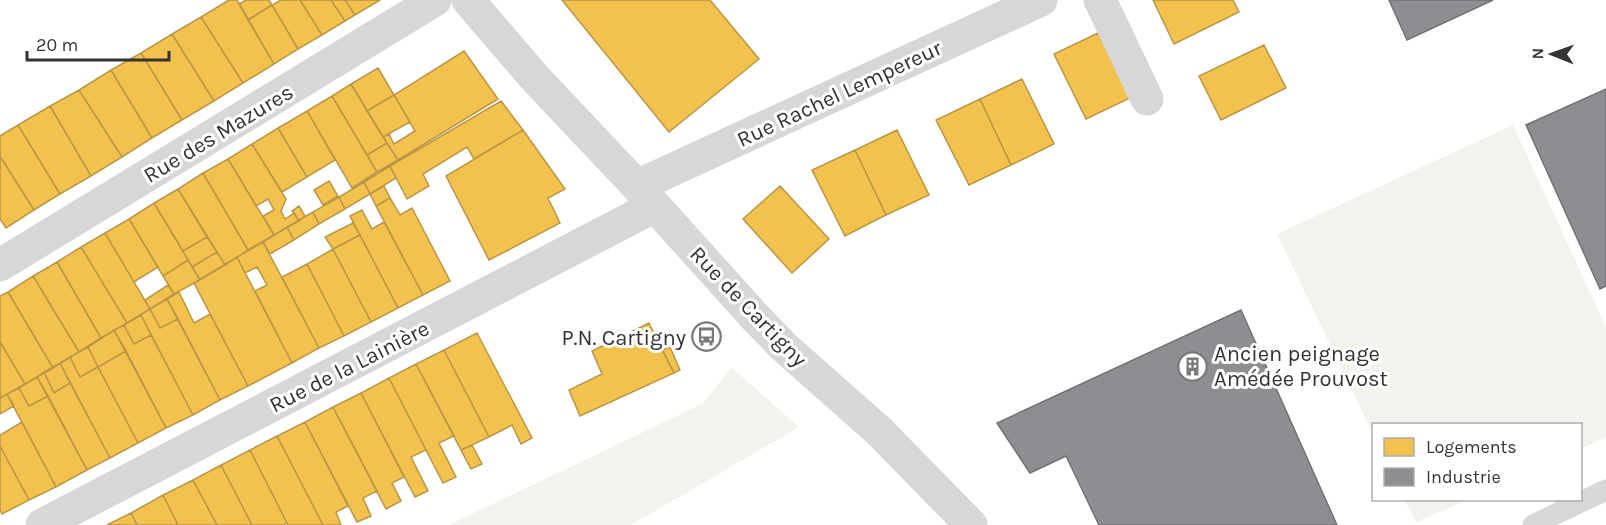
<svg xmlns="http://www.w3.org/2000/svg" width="1606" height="525" viewBox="0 0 1606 525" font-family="Karla,sans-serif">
<rect width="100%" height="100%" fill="#fff"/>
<!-- green -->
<path fill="#f0f4ed" d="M1513 125 1606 327V437L1581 449 1580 424H1374L1373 434 1277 234Z
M732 368 799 427 631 525H449L702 404Z
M1405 500H1467L1416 522Z"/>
<!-- homes -->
<path fill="#f2c14e" stroke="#b99646" stroke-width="1.5" d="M229 0H237L274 64 243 83 201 17Z
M246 0H269L272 5 248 20 239 4Z
M281 0H300L322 35 298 49 272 5Z
M300 0H331L345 21 322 35Z
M331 0H345L355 15 345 21Z
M345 0H380L355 15Z
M562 0H710L759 59 669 132Z
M1153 0H1233L1239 12 1174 44Z
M272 5 298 49 274 64 248 20Z
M201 17 243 83 214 101 172 34Z
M1098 33 1130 98 1086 119 1054 54Z
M172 34 214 101 182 120 141 53Z
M1264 45 1286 88 1221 120 1199 76Z
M464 51 498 99 398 160 383 137 389 134 394 144 415 131 394 95Z
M141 53 182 120 152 138 111 70Z
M378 68 394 95 367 111 351 84Z
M111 70 152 138 122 157 79 90Z
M1022 79 1054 144 1011 165 980 99Z
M351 84 387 143 367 155 332 96Z
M79 90 122 157 91 176 50 106Z
M394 95 410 122 383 137 367 111Z
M332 96 377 172 352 188 307 111Z
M980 99 1011 165 969 185 936 120Z
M501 101 523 130 474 159 467 147 423 174 429 186 407 199 390 166Z
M50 106 91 176 60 194 18 125Z
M307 111 335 160 307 177 278 128Z
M18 125 60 194 34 210 0 156V136Z
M278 128 307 177 282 192 252 144Z
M523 130 565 189 548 198 560 223 489 260 446 176Z
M897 130 929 195 886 215 855 150Z
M387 143 398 160 377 172 367 155Z
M252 144 286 199 281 211 285 219 294 213 299 221 274 235 263 216 274 210 268 199 256 206 228 159Z
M855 150 886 215 845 236 812 170Z
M0 156 34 210 6 228 0 219Z
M228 159 274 235 248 250 203 173Z
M390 166 396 178 370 194 364 182Z
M203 173 248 250 225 265 178 189Z
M329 181 338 196 323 205 314 190Z
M364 182 370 194 345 209 339 197Z
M384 186 390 198 376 206 370 194Z
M780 186 829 239 792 273 743 219Z
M178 189 207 237 183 251 154 203Z
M339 197 345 209 319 224 313 212Z
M390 198 400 215 412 208 450 281 423 295 376 206Z
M154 203 188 260 163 276 129 219Z
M299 206 305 216 299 221 292 211Z
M362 210 372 229 384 222 423 295 398 308 350 216Z
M313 212 319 224 294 240 287 227Z
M129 219 158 267 134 282 105 233Z
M353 223 360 235 333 249 325 237Z
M287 227 294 240 270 254 263 242Z
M105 233 150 309 127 323 81 247Z
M360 235 398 308 371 322 333 249Z
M207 237 217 252 192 267 183 251Z
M263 242 319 348 292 363 255 291 267 285 257 267 245 273 237 257Z
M81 247 127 323 101 338 57 262Z
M333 249 371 322 344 336 307 264Z
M217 252 225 265 200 280 192 267Z
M237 257 292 363 248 386 194 283Z
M188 260 200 280 174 294 163 276Z
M57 262 101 338 79 352 33 276Z
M307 264 344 336 319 348 282 277Z
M33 276 79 352 53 368 8 292Z
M168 285 174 294 150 309 145 300Z
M8 292 53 368 25 384 0 342V296Z
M179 292 194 323 210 314 248 386 220 400 167 299Z
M167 299 178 319 160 328 150 309Z
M150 309 160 328 178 319 220 400 193 415 141 315Z
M141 315 151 335 134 344 124 325Z
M649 323 674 373 580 416 569 390 602 374 592 351Z
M124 325 134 344 151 335 193 415 166 428 114 330Z
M114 330 126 351 98 367 88 347Z
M477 333 532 438 521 444 512 425 489 437 444 350Z
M0 342 25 384 0 398Z
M88 347 98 367 80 377 70 357Z
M670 347 680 370 674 373 662 350Z
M444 350 489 437 461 450 416 364Z
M126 351 166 428 138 443 98 367Z
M70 357 80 377 98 367 138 443 110 458 60 363Z
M60 363 70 383 54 393 44 372Z
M416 364 454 436 439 443 456 477 443 483 389 378Z
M44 372 54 393 70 383 110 458 87 470 37 377Z
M37 377 48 396 29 406 19 388Z
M389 378 426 450 411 457 428 491 415 497 361 393Z
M19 388 29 406 48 396 87 470 56 487 7 394Z
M361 393 404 477 392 483 401 501 386 509 333 407Z
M7 394 14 406 0 414V398Z
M333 407 377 491 363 498 371 516 357 522 305 422Z
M22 422 56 487 29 500 0 446V435Z
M305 422 348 506 336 512 341 525H323L277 436Z
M277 436 323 525H288L287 523 250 450Z
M472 445 482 464 471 469 461 450Z
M0 446 29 500 2 514 0 510Z
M250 450 287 523 283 525H252L221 465Z
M221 465 252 525H217L193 480Z
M193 480 217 525H178L163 495Z
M163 495 178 525H137L131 513Z
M131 513 137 525H107Z"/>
<!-- industry -->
<path fill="#8d8d92" stroke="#727276" stroke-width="1.5" d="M1389 0H1493L1407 40Z
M1606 89V286L1600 289 1526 125Z
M1241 310 1337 525H1099L1066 456 1030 473 997 423Z"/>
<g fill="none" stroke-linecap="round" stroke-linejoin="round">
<!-- service -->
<path stroke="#d7d7d7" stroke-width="21" d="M1533 525 1606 490"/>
<!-- minor -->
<path stroke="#d7d7d7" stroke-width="33" d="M468 0 535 78 637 186 754 316 784 347 879 431 971 525
M1100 0 1147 99
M637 186 1041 0
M0 265 435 0
M42 525 655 206"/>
</g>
<!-- icons -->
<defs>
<symbol id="bus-ring" viewBox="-11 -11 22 22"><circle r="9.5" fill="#fff" stroke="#7a7a7a" stroke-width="1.5"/><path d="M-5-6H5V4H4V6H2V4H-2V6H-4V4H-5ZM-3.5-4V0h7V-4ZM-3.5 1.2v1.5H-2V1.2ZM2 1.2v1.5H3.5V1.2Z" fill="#7a7a7a"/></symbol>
<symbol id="building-ring" viewBox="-11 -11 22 22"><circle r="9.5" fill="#fff" stroke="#7a7a7a" stroke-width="1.5"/><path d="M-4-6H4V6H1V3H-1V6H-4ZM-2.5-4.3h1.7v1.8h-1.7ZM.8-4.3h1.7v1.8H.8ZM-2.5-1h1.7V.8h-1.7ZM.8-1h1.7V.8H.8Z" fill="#7a7a7a"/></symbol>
</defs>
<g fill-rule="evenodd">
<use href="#bus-ring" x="690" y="320" width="33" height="33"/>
<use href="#building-ring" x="1176" y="350" width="33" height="33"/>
</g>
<g text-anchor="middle" stroke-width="6" stroke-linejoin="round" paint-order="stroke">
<!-- street labels -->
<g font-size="22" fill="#333" stroke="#fff">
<text transform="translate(839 93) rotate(-25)" y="8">Rue Rachel Lempereur</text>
<text transform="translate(218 133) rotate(-31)" y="8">Rue des Mazures</text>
<text transform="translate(749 306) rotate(46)" y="8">Rue de Cartigny</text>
<text transform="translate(349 366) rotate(-27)" y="8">Rue de la Lainière</text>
</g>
<!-- poi labels -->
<g font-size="22" fill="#333" stroke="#fff" text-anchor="end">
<text x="686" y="345">P.N. Cartigny</text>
<text x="1214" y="361" text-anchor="start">Ancien peignage<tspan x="1214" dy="25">Amédée Prouvost</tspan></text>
</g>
</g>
<!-- legend -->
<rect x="1372" y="423" width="210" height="78" fill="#ffffff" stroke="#adadad" stroke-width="1.5"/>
<rect x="1384" y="438" width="30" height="18" fill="#f2c14e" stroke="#adadad" stroke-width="1.5"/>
<text x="1426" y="453" font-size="18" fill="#333333">Logements</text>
<rect x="1384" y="468" width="30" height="18" fill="#8d8d92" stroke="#adadad" stroke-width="1.5"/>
<text x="1426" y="483" font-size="18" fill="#333333">Industrie</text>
<!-- north arrow -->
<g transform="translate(1552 54) rotate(271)" stroke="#ffffff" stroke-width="4.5" paint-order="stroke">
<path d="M0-4.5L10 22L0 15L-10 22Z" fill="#333333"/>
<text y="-9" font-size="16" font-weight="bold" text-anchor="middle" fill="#333333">N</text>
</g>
<!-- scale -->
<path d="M27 51v9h142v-9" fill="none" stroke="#333333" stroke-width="3"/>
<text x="36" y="51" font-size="18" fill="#333333" stroke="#ffffff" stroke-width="4.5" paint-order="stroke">20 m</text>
</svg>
